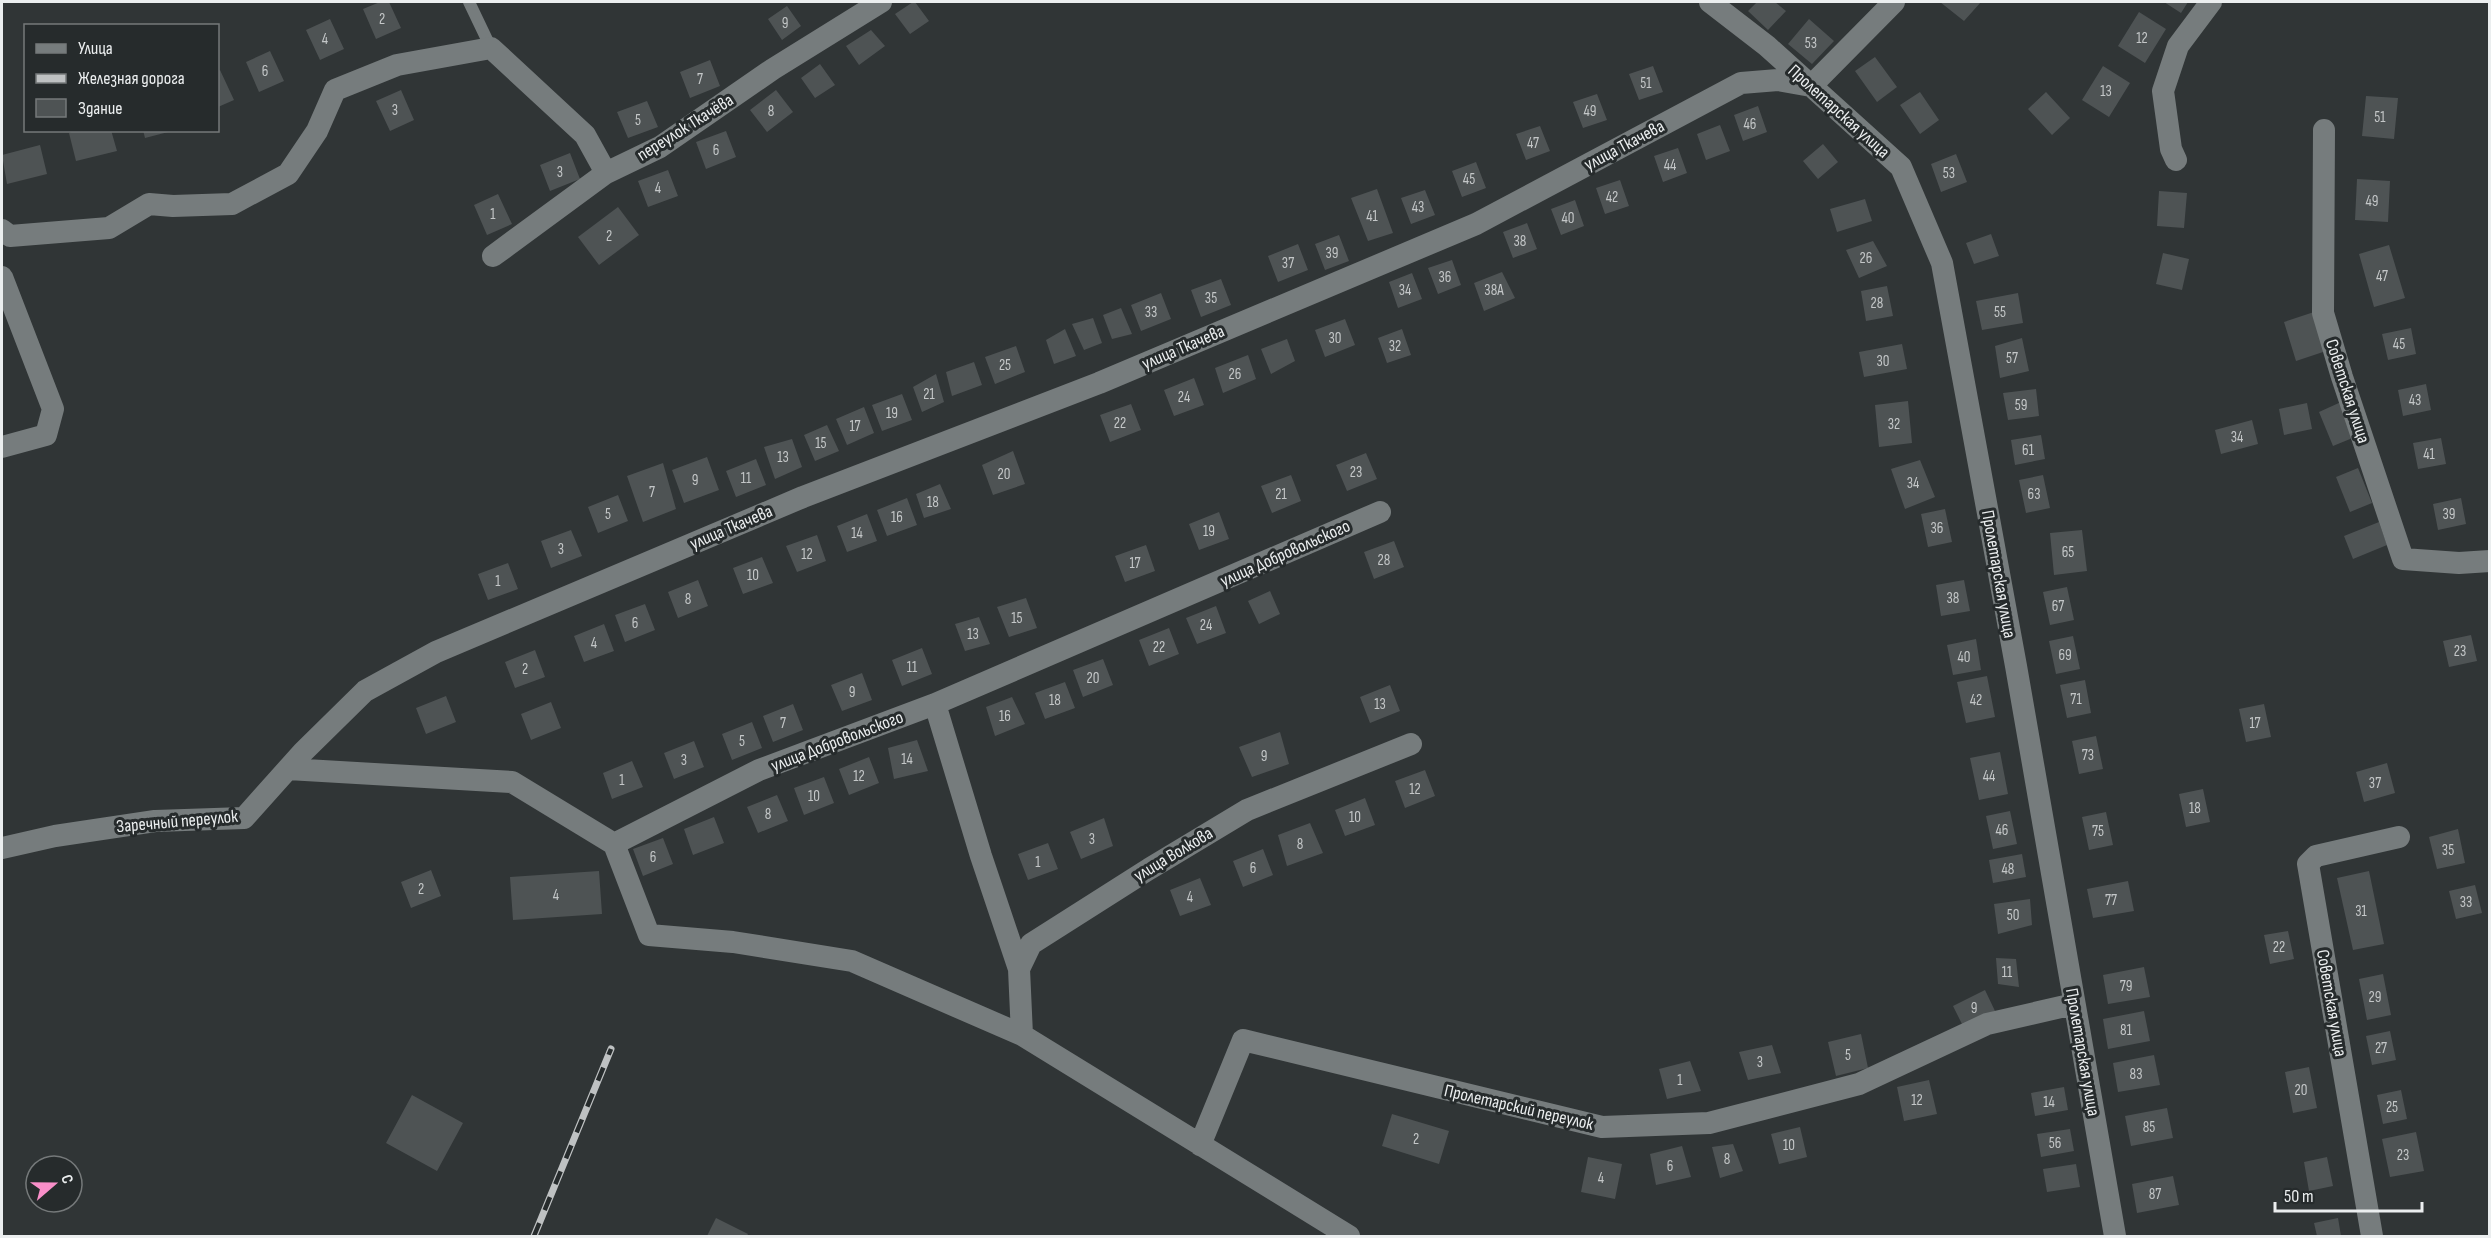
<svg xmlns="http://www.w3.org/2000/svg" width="2491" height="1238" viewBox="0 0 2491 1238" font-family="'Sofia Sans Condensed',sans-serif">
<rect width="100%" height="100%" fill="#303536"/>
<!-- building -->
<path fill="#4e5354" d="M380 2H389L401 28 376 39 363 9Z
M913 2H915L929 21 910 34 895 14Z
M1757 2H1775L1786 11 1768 30 1748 11Z
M1940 2H1981L1964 21Z
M2164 2H2188L2181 13Z
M787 6 801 26 782 40 768 19Z
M2139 12 2166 29 2145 63 2118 46Z
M330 19 344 49 320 60 306 30Z
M1809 19 1834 41 1812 64 1788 44Z
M871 30 885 46 859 65 846 46Z
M270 51 284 81 259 92 246 62Z
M1875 57 1897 87 1877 102 1855 71Z
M710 60 720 86 690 98 680 72Z
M820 64 835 85 815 98 801 78Z
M1653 66 1663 92 1639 100 1629 74Z
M2103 66 2130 83 2109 117 2082 100Z
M220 70 234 100 218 107V71Z
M401 90 414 120 390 131 376 101Z
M776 90 793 112 767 132 750 110Z
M1920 92 1939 120 1920 134 1900 105Z
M2046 92 2070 118 2052 135 2028 109Z
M1597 94 1607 120 1583 128 1573 102Z
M2366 96 2398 98 2394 139 2362 136Z
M647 101 658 127 628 138 617 112Z
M1758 106 1767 132 1743 141 1734 115Z
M1720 125 1730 151 1706 160 1697 134Z
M1540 126 1550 151 1526 160 1516 134Z
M77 130H111L117 151 76 161 69 133Z
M143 130H172V131L145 138Z
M726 131 736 157 706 169 696 142Z
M1823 144 1838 162 1818 179 1803 161Z
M40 145 47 174 7 184 2 155Z
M1678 148 1687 173 1663 182 1654 156Z
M570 153 580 179 550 191 540 165Z
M1956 154 1967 182 1941 192 1931 164Z
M1476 162 1486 188 1462 197 1452 171Z
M668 170 678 196 648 207 638 181Z
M2357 179 2390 181 2388 222 2355 220Z
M1620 180 1629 206 1605 214 1596 188Z
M1377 189 1393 233 1368 241 1351 198Z
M1425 190 1435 215 1411 224 1401 198Z
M2159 191 2187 193 2184 228 2157 226Z
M498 194 512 224 487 235 474 205Z
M1865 199 1872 221 1837 232 1830 209Z
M1575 200 1584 226 1561 235 1551 209Z
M618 207 639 235 599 265 578 237Z
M1527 223 1537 249 1513 258 1503 232Z
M1991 234 1999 256 1974 264 1966 243Z
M1339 235 1349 261 1325 270 1315 244Z
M1873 241 1887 266 1859 278 1846 250Z
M1298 244 1308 270 1278 282 1268 256Z
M2389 245 2405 298 2374 307 2359 254Z
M2163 253 2189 259 2182 290 2156 284Z
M1452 260 1461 285 1438 294 1428 268Z
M1502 272 1515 298 1484 311 1474 283Z
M1412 273 1422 299 1398 308 1389 282Z
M1221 279 1231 305 1201 317 1191 290Z
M1887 286 1893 316 1866 321 1861 291Z
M1161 293 1171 319 1141 331 1131 305Z
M2018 293 2023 323 1982 330 1976 301Z
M1121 308 1132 334 1112 339 1103 315Z
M2314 312 2326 351 2296 361 2284 322Z
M1093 318 1102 343 1084 350 1072 324Z
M1345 319 1355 345 1325 357 1315 330Z
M2411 328 2416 354 2388 360 2382 334Z
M1065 329 1076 356 1054 364 1046 340Z
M1402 329 1411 355 1387 363 1378 338Z
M2022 338 2029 371 2000 378 1995 346Z
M1287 339 1295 361 1271 374 1261 349Z
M1902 344 1907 369 1864 377 1859 352Z
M1016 346 1025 372 995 384 985 357Z
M1248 355 1256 379 1223 393 1215 368Z
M974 362 982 385 952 396 946 372Z
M936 374 944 402 922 412 913 387Z
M1194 378 1204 405 1174 416 1164 390Z
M2426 384 2431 410 2403 416 2398 390Z
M2036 389 2039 416 2008 420 2003 393Z
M902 394 912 420 882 431 872 405Z
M1908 401 1912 443 1879 447 1875 405Z
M2341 402 2355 437 2333 446 2319 412Z
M2307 403 2312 429 2284 435 2279 409Z
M1131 404 1141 430 1110 442 1100 415Z
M864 407 874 433 847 445 836 419Z
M2252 420 2258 444 2221 454 2215 430Z
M827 425 839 451 815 461 804 435Z
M2041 435 2045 459 2015 465 2011 440Z
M2441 438 2446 464 2418 469 2413 443Z
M792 439 802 467 775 479 764 447Z
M1013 451 1025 484 993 495 982 465Z
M1366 453 1377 479 1347 491 1336 465Z
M707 457 719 490 684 503 672 470Z
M756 459 766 485 736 497 726 471Z
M1920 460 1935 497 1905 509 1891 469Z
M663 463 676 509 643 522 627 476Z
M2358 468 2372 503 2350 512 2336 477Z
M1291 475 1301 501 1272 513 1261 486Z
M2043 475 2050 508 2026 513 2019 480Z
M940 484 951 509 924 518 916 494Z
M618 495 628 521 598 533 588 507Z
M907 498 917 525 887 536 877 510Z
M2461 498 2466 524 2438 530 2433 504Z
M1945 509 1952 542 1928 547 1921 514Z
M1219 512 1229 539 1199 550 1189 524Z
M867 514 877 541 847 552 837 526Z
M2379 522 2387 545 2353 559 2344 536Z
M571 530 582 556 551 568 541 541Z
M2082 530 2087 571 2054 575 2050 533Z
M817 535 826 561 797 572 786 546Z
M1394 541 1404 567 1374 579 1364 552Z
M1146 545 1155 571 1125 582 1115 556Z
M762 557 773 583 743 594 733 568Z
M508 563 518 589 488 600 478 574Z
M698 580 708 606 678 618 668 592Z
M1964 580 1970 611 1941 616 1936 585Z
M2067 587 2074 620 2050 625 2043 592Z
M1270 591 1280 614 1259 624 1248 601Z
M1026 598 1037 628 1009 637 997 607Z
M645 604 655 630 625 642 615 615Z
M1216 606 1226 633 1197 644 1186 618Z
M979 617 990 644 965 651 955 624Z
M604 624 614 651 584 662 574 636Z
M1169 628 1179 654 1149 666 1139 640Z
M2471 635 2477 661 2449 667 2443 641Z
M2073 636 2080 669 2056 674 2049 641Z
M1976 639 1981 670 1953 675 1947 645Z
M922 648 932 674 902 686 892 660Z
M535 650 545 677 515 688 505 662Z
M1103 659 1113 685 1083 697 1073 670Z
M862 673 872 700 842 711 831 685Z
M1987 676 1995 717 1966 723 1957 682Z
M2085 680 2091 713 2067 718 2060 685Z
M1065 682 1075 708 1045 719 1035 693Z
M1390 685 1400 711 1370 723 1360 697Z
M446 696 456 722 426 734 416 708Z
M1012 697 1025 724 995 736 986 707Z
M551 702 561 728 531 740 521 714Z
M793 704 803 730 773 742 763 716Z
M2264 704 2271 737 2246 742 2239 709Z
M752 722 762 748 732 760 722 734Z
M1280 732 1289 764 1252 777 1239 747Z
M2096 736 2103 769 2079 774 2072 741Z
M917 740 928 771 894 779 888 748Z
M694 741 704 767 674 779 664 753Z
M2000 752 2008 794 1979 800 1970 758Z
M869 757 879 783 849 795 839 769Z
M632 761 643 787 612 799 603 773Z
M2387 763 2395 793 2364 802 2356 772Z
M1425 770 1435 796 1405 808 1395 781Z
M824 777 834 803 804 815 794 788Z
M2203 789 2210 822 2186 827 2179 794Z
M777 795 788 821 758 833 747 807Z
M1365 798 1375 825 1345 836 1335 810Z
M2010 811 2017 844 1993 849 1986 816Z
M2106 812 2113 845 2089 850 2082 817Z
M714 817 724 843 693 855 684 829Z
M1104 818 1113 846 1081 859 1070 832Z
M1310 823 1323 853 1287 866 1278 835Z
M2458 829 2465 863 2437 869 2429 837Z
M663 838 673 864 643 876 633 849Z
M1048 843 1058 869 1028 880 1018 854Z
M1263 849 1273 875 1243 887 1233 861Z
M2022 854 2026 877 1993 883 1989 860Z
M431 870 441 896 411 908 401 882Z
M599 871 602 914 513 920 510 877Z
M2369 871 2384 944 2353 950 2337 878Z
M1200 878 1211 905 1180 916 1170 890Z
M2128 881 2134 911 2093 918 2087 889Z
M2475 885 2482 913 2456 919 2449 891Z
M2030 899 2032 925 1998 934 1994 904Z
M2288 931 2294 959 2270 964 2264 935Z
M1996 958 2016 959 2019 987 1998 984Z
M2144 967 2150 997 2108 1004 2103 975Z
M2383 974 2391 1015 2367 1020 2359 979Z
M1985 990 1995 1011 1963 1026 1953 1006Z
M2144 1011 2150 1041 2108 1049 2103 1019Z
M2390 1031 2396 1060 2372 1065 2366 1036Z
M1861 1034 1868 1068 1836 1076 1828 1042Z
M1772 1045 1781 1073 1748 1080 1739 1052Z
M2154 1055 2160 1085 2118 1092 2113 1063Z
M1690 1061 1701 1091 1667 1099 1659 1069Z
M2309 1067 2317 1108 2293 1113 2285 1072Z
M1929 1080 1937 1114 1904 1121 1897 1087Z
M2064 1087 2068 1110 2035 1116 2031 1093Z
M2401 1090 2407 1119 2383 1124 2377 1095Z
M412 1095 463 1123 437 1171 386 1143Z
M2167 1108 2173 1138 2131 1146 2125 1116Z
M1392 1114 1449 1131 1439 1164 1382 1146Z
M1800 1127 1807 1157 1779 1164 1771 1134Z
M2070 1129 2074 1151 2041 1157 2037 1134Z
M2416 1132 2424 1171 2390 1177 2382 1139Z
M1733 1144 1743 1171 1720 1178 1712 1147Z
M1682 1146 1691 1177 1656 1185 1650 1154Z
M1588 1157 1622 1164 1615 1199 1581 1192Z
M2327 1157 2333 1186 2309 1191 2304 1162Z
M2076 1164 2080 1187 2047 1192 2043 1169Z
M2173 1176 2179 1205 2137 1213 2132 1184Z
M716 1218 748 1234 747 1236H707Z
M2338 1218 2341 1236H2317L2314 1223Z"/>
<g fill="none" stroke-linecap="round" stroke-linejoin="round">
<!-- lane -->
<path stroke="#767c7d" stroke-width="12" d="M469 2 491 48"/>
<!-- street -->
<path stroke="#767c7d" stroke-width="22" d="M1710 2 1767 46 1901 167 1942 263 2016 666 2115 1236
M2324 130 2323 313 2342 377 2403 559 2459 563 2490 561
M2176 160 2171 149 2163 91 2178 46 2211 2
M2 230 10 236 109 228 149 204 173 206 232 204 288 174 317 131 335 90 397 65 491 48 585 135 606 173
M493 256 606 173 660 147 773 69 881 2
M2 277 53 409 46 435 2 447
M935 704 981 856 1019 969
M288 769 512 782 614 844 759 770 935 704 1380 512
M614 844 649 935 733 942 852 961 1022 1035 1349 1236
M2 848 55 836 155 821 244 818 303 752 365 691 436 652 803 497 1099 383 1476 224 1741 83 1778 80 1811 86 1894 2
M1022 1035 1019 969 1031 944 1149 869 1247 810 1411 744
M1200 1145 1243 1040 1602 1127 1709 1123 1859 1084 1987 1024 2074 1004
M2372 1236 2308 864 2316 856 2399 837"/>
<defs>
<path id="rail" d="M534 1236 611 1049"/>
</defs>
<!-- rail casing -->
<use href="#rail" stroke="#bec1c2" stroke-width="7"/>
<!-- rail -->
<use href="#rail" stroke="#262b2c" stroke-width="4.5" stroke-dasharray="14" stroke-linecap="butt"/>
</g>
<g text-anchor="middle" stroke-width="6" stroke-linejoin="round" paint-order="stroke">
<!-- number labels -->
<g font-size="15" fill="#c4c7c8">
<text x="382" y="24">2</text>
<text x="785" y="28">9</text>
<text x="2142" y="43">12</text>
<text x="325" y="44">4</text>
<text x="1811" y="48">53</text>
<text x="265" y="76">6</text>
<text x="700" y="84">7</text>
<text x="1646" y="88">51</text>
<text x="2106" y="96">13</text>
<text x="395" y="115">3</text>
<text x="771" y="116">8</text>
<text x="1590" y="116">49</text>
<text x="2380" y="122">51</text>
<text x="638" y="125">5</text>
<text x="1750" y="129">46</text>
<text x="1533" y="148">47</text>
<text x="716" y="155">6</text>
<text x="1670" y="170">44</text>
<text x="560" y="177">3</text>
<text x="1949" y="178">53</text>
<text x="1469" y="184">45</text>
<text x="658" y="193">4</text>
<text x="1612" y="202">42</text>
<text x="2372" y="206">49</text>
<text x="1418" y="212">43</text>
<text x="493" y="219">1</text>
<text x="1372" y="221">41</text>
<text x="1568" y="223">40</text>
<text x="609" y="241">2</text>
<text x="1520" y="246">38</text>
<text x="1332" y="258">39</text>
<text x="1866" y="263">26</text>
<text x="1288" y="268">37</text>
<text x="2382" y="281">47</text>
<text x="1445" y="282">36</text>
<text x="1405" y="295">34</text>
<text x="1494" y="295">38А</text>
<text x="1211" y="303">35</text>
<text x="1877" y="308">28</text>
<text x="1151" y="317">33</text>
<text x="2000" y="317">55</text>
<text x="1335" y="343">30</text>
<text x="2399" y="349">45</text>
<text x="1395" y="351">32</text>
<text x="2012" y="363">57</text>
<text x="1883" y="366">30</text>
<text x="1005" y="370">25</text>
<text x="1235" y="379">26</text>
<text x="929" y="399">21</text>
<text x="1184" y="402">24</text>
<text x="2415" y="405">43</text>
<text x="2021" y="410">59</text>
<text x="892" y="418">19</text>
<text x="1120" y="428">22</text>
<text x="1894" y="429">32</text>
<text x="855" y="431">17</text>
<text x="2237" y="442">34</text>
<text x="821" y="448">15</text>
<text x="2028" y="455">61</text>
<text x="2429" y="459">41</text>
<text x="783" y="462">13</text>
<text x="1356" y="477">23</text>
<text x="1004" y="479">20</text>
<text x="746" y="483">11</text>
<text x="695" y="485">9</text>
<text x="1913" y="488">34</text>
<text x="652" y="497">7</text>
<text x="1281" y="499">21</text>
<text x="2034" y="499">63</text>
<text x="933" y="507">18</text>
<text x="608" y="519">5</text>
<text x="2449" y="519">39</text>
<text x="897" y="522">16</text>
<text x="1937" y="533">36</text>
<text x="1209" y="536">19</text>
<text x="857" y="538">14</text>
<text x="561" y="554">3</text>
<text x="2068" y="557">65</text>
<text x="807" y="559">12</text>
<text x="1384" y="565">28</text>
<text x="1135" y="568">17</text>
<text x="753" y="580">10</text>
<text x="498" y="586">1</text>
<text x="1953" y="603">38</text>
<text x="688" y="604">8</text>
<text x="2058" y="611">67</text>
<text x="1017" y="623">15</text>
<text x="635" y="628">6</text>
<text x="1206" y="630">24</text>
<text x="973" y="639">13</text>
<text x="594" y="648">4</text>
<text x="1159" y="652">22</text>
<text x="2460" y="656">23</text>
<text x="2065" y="660">69</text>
<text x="1964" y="662">40</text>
<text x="912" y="672">11</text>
<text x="525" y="674">2</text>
<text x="1093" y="683">20</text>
<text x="852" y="697">9</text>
<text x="2076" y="704">71</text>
<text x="1055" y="705">18</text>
<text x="1976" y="705">42</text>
<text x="1380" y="709">13</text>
<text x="1005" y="721">16</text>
<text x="783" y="728">7</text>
<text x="2255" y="728">17</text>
<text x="742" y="746">5</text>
<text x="2088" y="760">73</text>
<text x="1264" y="761">9</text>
<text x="907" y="764">14</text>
<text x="684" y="765">3</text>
<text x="859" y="781">12</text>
<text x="1989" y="781">44</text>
<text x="622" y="785">1</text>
<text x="2375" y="788">37</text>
<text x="1415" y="794">12</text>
<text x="814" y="801">10</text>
<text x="2195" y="813">18</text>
<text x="768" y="819">8</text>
<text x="1355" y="822">10</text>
<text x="2002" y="835">46</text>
<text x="2098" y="836">75</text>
<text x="1092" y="844">3</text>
<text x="1300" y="849">8</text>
<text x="2448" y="855">35</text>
<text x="653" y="862">6</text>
<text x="1038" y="867">1</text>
<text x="1253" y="873">6</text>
<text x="2008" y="874">48</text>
<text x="421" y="894">2</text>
<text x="556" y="900">4</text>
<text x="1190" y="902">4</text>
<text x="2111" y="905">77</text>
<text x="2466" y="907">33</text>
<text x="2361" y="916">31</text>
<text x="2013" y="920">50</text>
<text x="2279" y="952">22</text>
<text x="2007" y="977">11</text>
<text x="2126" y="991">79</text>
<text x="2375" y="1002">29</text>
<text x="1974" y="1013">9</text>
<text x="2126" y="1035">81</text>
<text x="2381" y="1053">27</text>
<text x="1848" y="1060">5</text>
<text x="1760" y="1067">3</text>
<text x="2136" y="1079">83</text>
<text x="1680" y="1085">1</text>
<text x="2301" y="1095">20</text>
<text x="1917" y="1105">12</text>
<text x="2049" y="1107">14</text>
<text x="2392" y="1112">25</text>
<text x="2149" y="1132">85</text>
<text x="1416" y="1144">2</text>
<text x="2055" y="1148">56</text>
<text x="1789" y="1150">10</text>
<text x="2403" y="1160">23</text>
<text x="1727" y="1164">8</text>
<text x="1670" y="1171">6</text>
<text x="1601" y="1183">4</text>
<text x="2155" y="1199">87</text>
</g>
<!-- street labels -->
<g font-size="18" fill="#ebeeef" stroke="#262b2c">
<text transform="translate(1839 111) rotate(42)" y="6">Пролетарская улица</text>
<text transform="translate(685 127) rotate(-32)" y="6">переулок Ткачёва</text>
<text transform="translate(1624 145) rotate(-28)" y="6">улица Ткачева</text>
<text transform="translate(1183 347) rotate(-23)" y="6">улица Ткачева</text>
<text transform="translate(2348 391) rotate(72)" y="6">Советская улица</text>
<text transform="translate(731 527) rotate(-23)" y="6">улица Ткачева</text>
<text transform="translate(1285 553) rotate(-24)" y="6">улица Добровольского</text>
<text transform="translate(1999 574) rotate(80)" y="6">Пролетарская улица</text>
<text transform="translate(837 741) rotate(-21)" y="6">улица Добровольского</text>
<text transform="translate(177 821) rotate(-5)" y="6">Заречный переулок</text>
<text transform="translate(1173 854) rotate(-31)" y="6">улица Волкова</text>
<text transform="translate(2332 1003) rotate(80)" y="6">Советская улица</text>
<text transform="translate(2083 1052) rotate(80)" y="6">Пролетарская улица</text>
<text transform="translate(1519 1107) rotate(13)" y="6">Пролетарский переулок</text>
</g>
</g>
<!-- border -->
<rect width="2491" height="1238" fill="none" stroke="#ebeeef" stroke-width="6"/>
<!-- legend -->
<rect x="24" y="24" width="195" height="108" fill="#262b2c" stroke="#75797a" stroke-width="1.5"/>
<rect x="36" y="44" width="30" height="9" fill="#767c7d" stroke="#75797a" stroke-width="1.5"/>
<text x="78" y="54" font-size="18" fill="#ebeeef">Улица</text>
<rect x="36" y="74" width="30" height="9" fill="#bec1c2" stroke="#75797a" stroke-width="1.5"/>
<text x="78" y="84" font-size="18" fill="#ebeeef">Железная дорога</text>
<rect x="36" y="99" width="30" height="18" fill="#4e5354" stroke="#75797a" stroke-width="1.5"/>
<text x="78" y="114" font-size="18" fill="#ebeeef">Здание</text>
<!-- north arrow -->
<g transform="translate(54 1184) rotate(70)"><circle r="28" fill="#262b2c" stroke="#75797a" stroke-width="1.5"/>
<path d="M0-4.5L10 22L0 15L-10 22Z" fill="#f98fc9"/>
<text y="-9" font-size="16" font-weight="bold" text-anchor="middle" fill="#ebeeef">С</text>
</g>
<!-- scale -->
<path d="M2275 1202v9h147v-9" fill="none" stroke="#ebeeef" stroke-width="3"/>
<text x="2284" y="1202" font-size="18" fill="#ebeeef" stroke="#262b2c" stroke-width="4.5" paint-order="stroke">50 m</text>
</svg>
